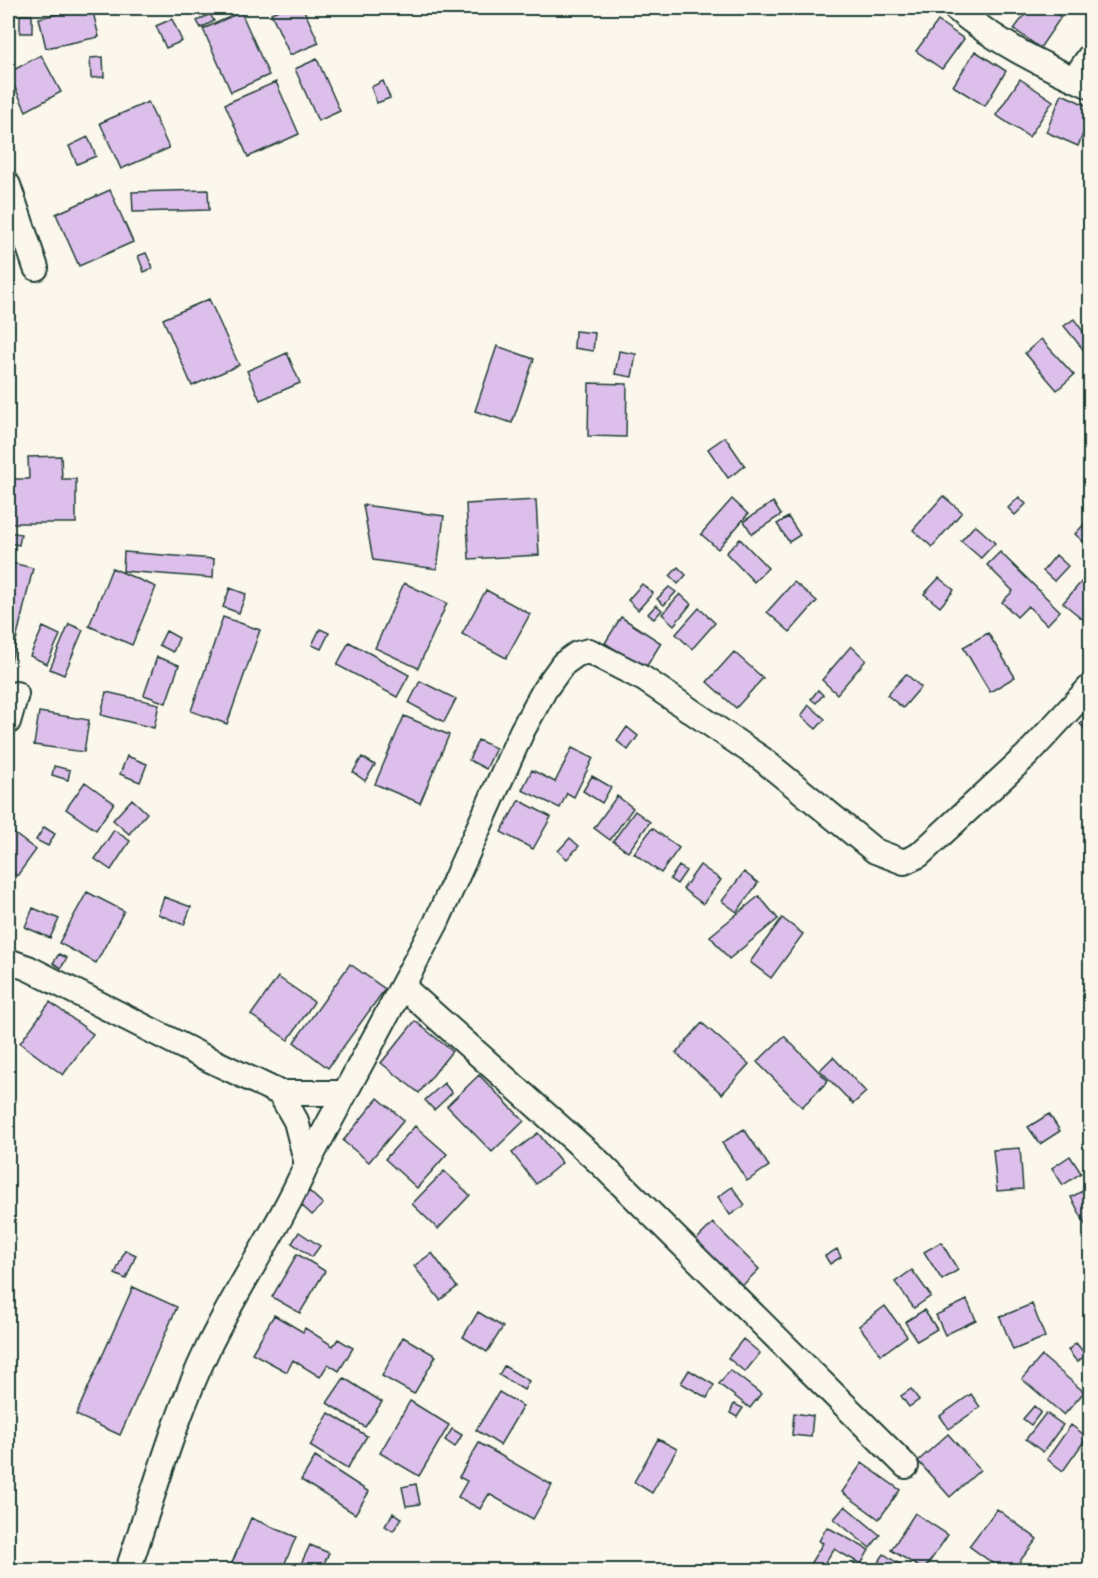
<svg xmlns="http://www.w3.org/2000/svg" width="1098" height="1578" viewBox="0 0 1098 1578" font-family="Mynerve,sans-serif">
<rect width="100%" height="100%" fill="#fbf7ec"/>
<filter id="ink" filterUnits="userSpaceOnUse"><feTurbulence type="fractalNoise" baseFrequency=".0167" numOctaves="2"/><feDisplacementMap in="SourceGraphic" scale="12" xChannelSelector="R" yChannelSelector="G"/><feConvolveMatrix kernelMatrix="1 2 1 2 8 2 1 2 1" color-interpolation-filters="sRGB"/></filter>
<g filter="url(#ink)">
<!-- building -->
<path fill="#ddbfec" stroke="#1f3d34" stroke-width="1.5" d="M86 8H92L99 37 46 48 39 18Z
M284 8H303L319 43 290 55 271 13Z
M1030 8H1047L1061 17 1040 48 1014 29Z
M241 12 269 75 231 92 203 29Z
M210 14 214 21 201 28 197 21Z
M20 15H32V33H20Z
M172 19 182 41 166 48 156 26Z
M938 21 964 39 942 69 916 51Z
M975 51 1006 71 985 106 953 86Z
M41 55 61 92 26 111 8 73Z
M103 57 104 77 91 78 90 58Z
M317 59 340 111 318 121 295 69Z
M1020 79 1053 101 1029 137 996 115Z
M383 81 390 98 377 103 371 87Z
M276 82 299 134 248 157 225 104Z
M1062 94 1090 107V117L1078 146 1046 132Z
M148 102 169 148 121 169 100 123Z
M88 137 96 156 77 164 69 146Z
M110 190 133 242 79 266 56 214Z
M208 190 209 210 133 212 132 192Z
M146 253 153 268 144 272 138 256Z
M209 299 239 365 192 386 163 319Z
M1074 319 1090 341V349L1086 353 1064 326Z
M575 331 595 333 593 351 574 348Z
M1041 339 1074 375 1057 390 1025 353Z
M497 346 534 359 512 423 475 411Z
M619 351 636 354 632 377 615 374Z
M287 353 300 383 260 400 247 371Z
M589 383 627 384 626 437 588 436Z
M725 437 745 466 728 478 708 449Z
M61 456 62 479H76V523H11V479H29L28 457Z
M943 496 962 512 932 547 913 530Z
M1019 497 1026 504 1015 515 1008 508Z
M732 499 748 514 718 549 701 534Z
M536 500 539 555 469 559 466 504Z
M773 502 781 515 752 534 744 521Z
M363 505 444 516 437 569 373 560Z
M788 517 800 535 789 542 777 524Z
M1089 519 1090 521V548L1075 534Z
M975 525 995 543 981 558 961 541Z
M8 532 21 534 19 545 8 543Z
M740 539 768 568 754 582 726 553Z
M124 552 214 559 213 578 123 571Z
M1000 552 1060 611 1047 625 1028 606 1017 617 1002 602 1013 591 987 565Z
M1056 555 1068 566 1054 581 1043 571Z
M8 562 33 568 11 662 8 661Z
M678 567 686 575 678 584 670 576Z
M112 568 156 587 132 645 89 626Z
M939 578 954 590 940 607 924 594Z
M1083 580 1090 586V625L1063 603Z
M794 582 817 601 790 632 767 612Z
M404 583 447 603 418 668 375 648Z
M642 584 653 593 638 610 628 600Z
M669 587 676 592 664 605 657 599Z
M230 588 246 594 239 613 223 607Z
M486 590 530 614 506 658 462 634Z
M680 594 691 604 674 625 662 614Z
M656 605 662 610 654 619 648 614Z
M699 608 715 623 692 649 676 634Z
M223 617 260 630 227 724 191 711Z
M621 617 661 643 645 669 605 643Z
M69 624 83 630 64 675 50 669Z
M43 627 60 635 47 664 30 656Z
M320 629 329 633 321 649 312 645Z
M166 631 179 638 173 652 159 645Z
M988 633 1015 677 990 692 963 647Z
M349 642 409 675 397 697 337 665Z
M851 646 866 660 837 694 822 680Z
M734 652 763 678 736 708 707 682Z
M157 657 179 665 166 703 144 695Z
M906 674 921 687 903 708 887 695Z
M420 681 456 699 444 722 409 703Z
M818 690 823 695 816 703 811 699Z
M106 692 159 704 154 728 101 715Z
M809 705 825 719 816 729 801 716Z
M39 712 89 720 84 752 34 745Z
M1090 714V734L1080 724Z
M404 716 449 735 420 803 375 784Z
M627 727 638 736 628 750 617 741Z
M478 740 496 748 486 769 469 760Z
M572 748 593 758 574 797 567 793 560 808 522 790 532 770 555 782Z
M127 756 147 764 140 782 120 774Z
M362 757 375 765 365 781 353 772Z
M54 766 70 770 68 780 52 775Z
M592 776 611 787 602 803 583 791Z
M85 782 114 803 96 830 66 809Z
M617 796 633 808 610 840 594 828Z
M132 799 147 813 129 834 113 820Z
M519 800 551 817 533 849 501 832Z
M635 811 650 822 628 852 613 841Z
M44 827 55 834 48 846 36 840Z
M652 828 679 848 661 873 634 853Z
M8 829 36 850 17 876 8 869V856L10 852 8 850Z
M114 830 130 841 111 870 95 859Z
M570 838 579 846 567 859 558 851Z
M700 865 721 880 703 904 683 889Z
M679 866 686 871 677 884 670 879Z
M744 872 758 883 737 912 722 901Z
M87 892 124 911 96 963 59 943Z
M759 896 778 919 729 959 710 936Z
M164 897 191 907 184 925 158 914Z
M33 908 59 919 50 938 25 927Z
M782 918 803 934 771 978 750 962Z
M59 954 67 958 61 968 53 963Z
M350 964 385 989 328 1068 294 1042Z
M278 977 314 1002 288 1040 251 1015Z
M50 1002 93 1034 63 1075 20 1043Z
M415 1021 452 1051 419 1093 381 1063Z
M702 1023 749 1064 722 1094 676 1053Z
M784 1036 828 1081 802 1107 757 1062Z
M833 1057 866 1092 853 1104 820 1070Z
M479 1075 524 1121 492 1152 447 1106Z
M444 1083 452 1093 434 1110 425 1100Z
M378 1098 404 1120 369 1162 343 1141Z
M1049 1114 1060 1131 1040 1144 1028 1127Z
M415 1126 447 1154 417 1188 385 1159Z
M744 1129 769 1166 747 1181 722 1143Z
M538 1133 562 1163 536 1184 512 1153Z
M1020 1148 1023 1189 997 1191 993 1150Z
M1070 1156 1081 1173 1063 1185 1052 1168Z
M444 1171 470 1195 438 1229 412 1204Z
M732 1187 745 1205 730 1215 718 1197Z
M1090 1187V1233L1071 1197Z
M309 1191 323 1204 312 1215 298 1202Z
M713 1223 759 1269 740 1288 694 1242Z
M299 1232 320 1246 312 1257 292 1243Z
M941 1242 958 1270 942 1280 924 1252Z
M837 1249 841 1257 830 1264 825 1256Z
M125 1250 136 1255 126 1279 115 1274Z
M432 1253 457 1287 440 1300 414 1266Z
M297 1254 325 1271 300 1313 272 1297Z
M912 1270 931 1296 914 1308 895 1282Z
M133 1287 177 1307 120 1435 76 1415Z
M967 1300 976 1320 945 1335 936 1315Z
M1032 1304 1045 1337 1013 1350 1000 1317Z
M885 1306 907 1336 881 1355 859 1326Z
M924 1310 937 1329 917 1341 905 1322Z
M478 1312 503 1327 487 1352 463 1337Z
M274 1315 303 1332 305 1328 333 1346 338 1339 353 1348 339 1371 328 1364 320 1377 293 1360 287 1372 252 1353Z
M403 1337 436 1356 414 1394 382 1376Z
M743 1339 760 1353 745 1372 728 1358Z
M1076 1343 1086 1355 1077 1362 1068 1350Z
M1042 1356 1084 1392 1064 1415 1022 1379Z
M504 1366 529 1381 524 1390 499 1375Z
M689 1370 714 1385 707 1398 681 1383Z
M730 1370 761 1394 750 1408 719 1384Z
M344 1378 382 1402 365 1427 327 1403Z
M911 1389 919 1400 909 1407 901 1396Z
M499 1392 523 1406 500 1445 476 1430Z
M971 1394 980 1407 949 1429 940 1416Z
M410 1401 449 1425 419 1476 380 1453Z
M734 1404 743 1408 737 1417 730 1413Z
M1034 1406 1041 1412 1031 1425 1023 1419Z
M329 1413 367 1436 347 1469 310 1446Z
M794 1413 813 1416 811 1437 792 1435Z
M1046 1413 1063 1425 1043 1452 1026 1439Z
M1071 1425 1087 1437 1063 1471 1047 1459Z
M452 1429 462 1435 455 1447 445 1440Z
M948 1434 980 1470 950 1497 918 1461Z
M658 1439 677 1449 652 1493 634 1482Z
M479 1443 552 1485 533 1519 489 1494 480 1509 458 1497 467 1481 459 1477Z
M315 1457 369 1492 355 1514 301 1480Z
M862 1463 900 1490 879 1519 842 1492Z
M416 1484 420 1504 406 1506 402 1487Z
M845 1506 880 1535 870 1548 834 1519Z
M997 1509 1037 1539 1013 1570H1002L969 1546Z
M393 1513 402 1518 393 1531 385 1526Z
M915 1513 948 1535 924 1570 891 1550Z
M251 1518 296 1537 282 1570H229Z
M827 1527 869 1550 861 1564 834 1549 820 1570 810 1564 823 1543 819 1541Z
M310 1545 329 1553 321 1570H298Z
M884 1554 908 1570H873Z"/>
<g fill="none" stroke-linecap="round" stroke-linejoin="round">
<defs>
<path id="minor" d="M955 8C996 42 1042 65 1090 86
M1074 79 1090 56
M8 185 36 268
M8 722 16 694
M8 961 28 968 202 1056 280 1093H343
M403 987 599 1162 906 1466
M307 1164 436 923 522 731 545 689 563 664 577 654 589 651 644 679 762 759 875 851 904 862 919 855 1027 755 1090 687
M128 1570C153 1496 174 1419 208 1348 238 1285 279 1228 307 1164L296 1121 280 1093"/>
</defs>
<!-- minor casing -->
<use href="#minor" stroke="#1f3d34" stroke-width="28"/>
<!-- minor -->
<use href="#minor" stroke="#fbf7ec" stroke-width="24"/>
</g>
</g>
<!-- margin -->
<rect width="1098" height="1578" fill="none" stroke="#fbf7ec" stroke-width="30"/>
<rect x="15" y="15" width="1068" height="1548" fill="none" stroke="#1f3d34" stroke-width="2" filter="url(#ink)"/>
</svg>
